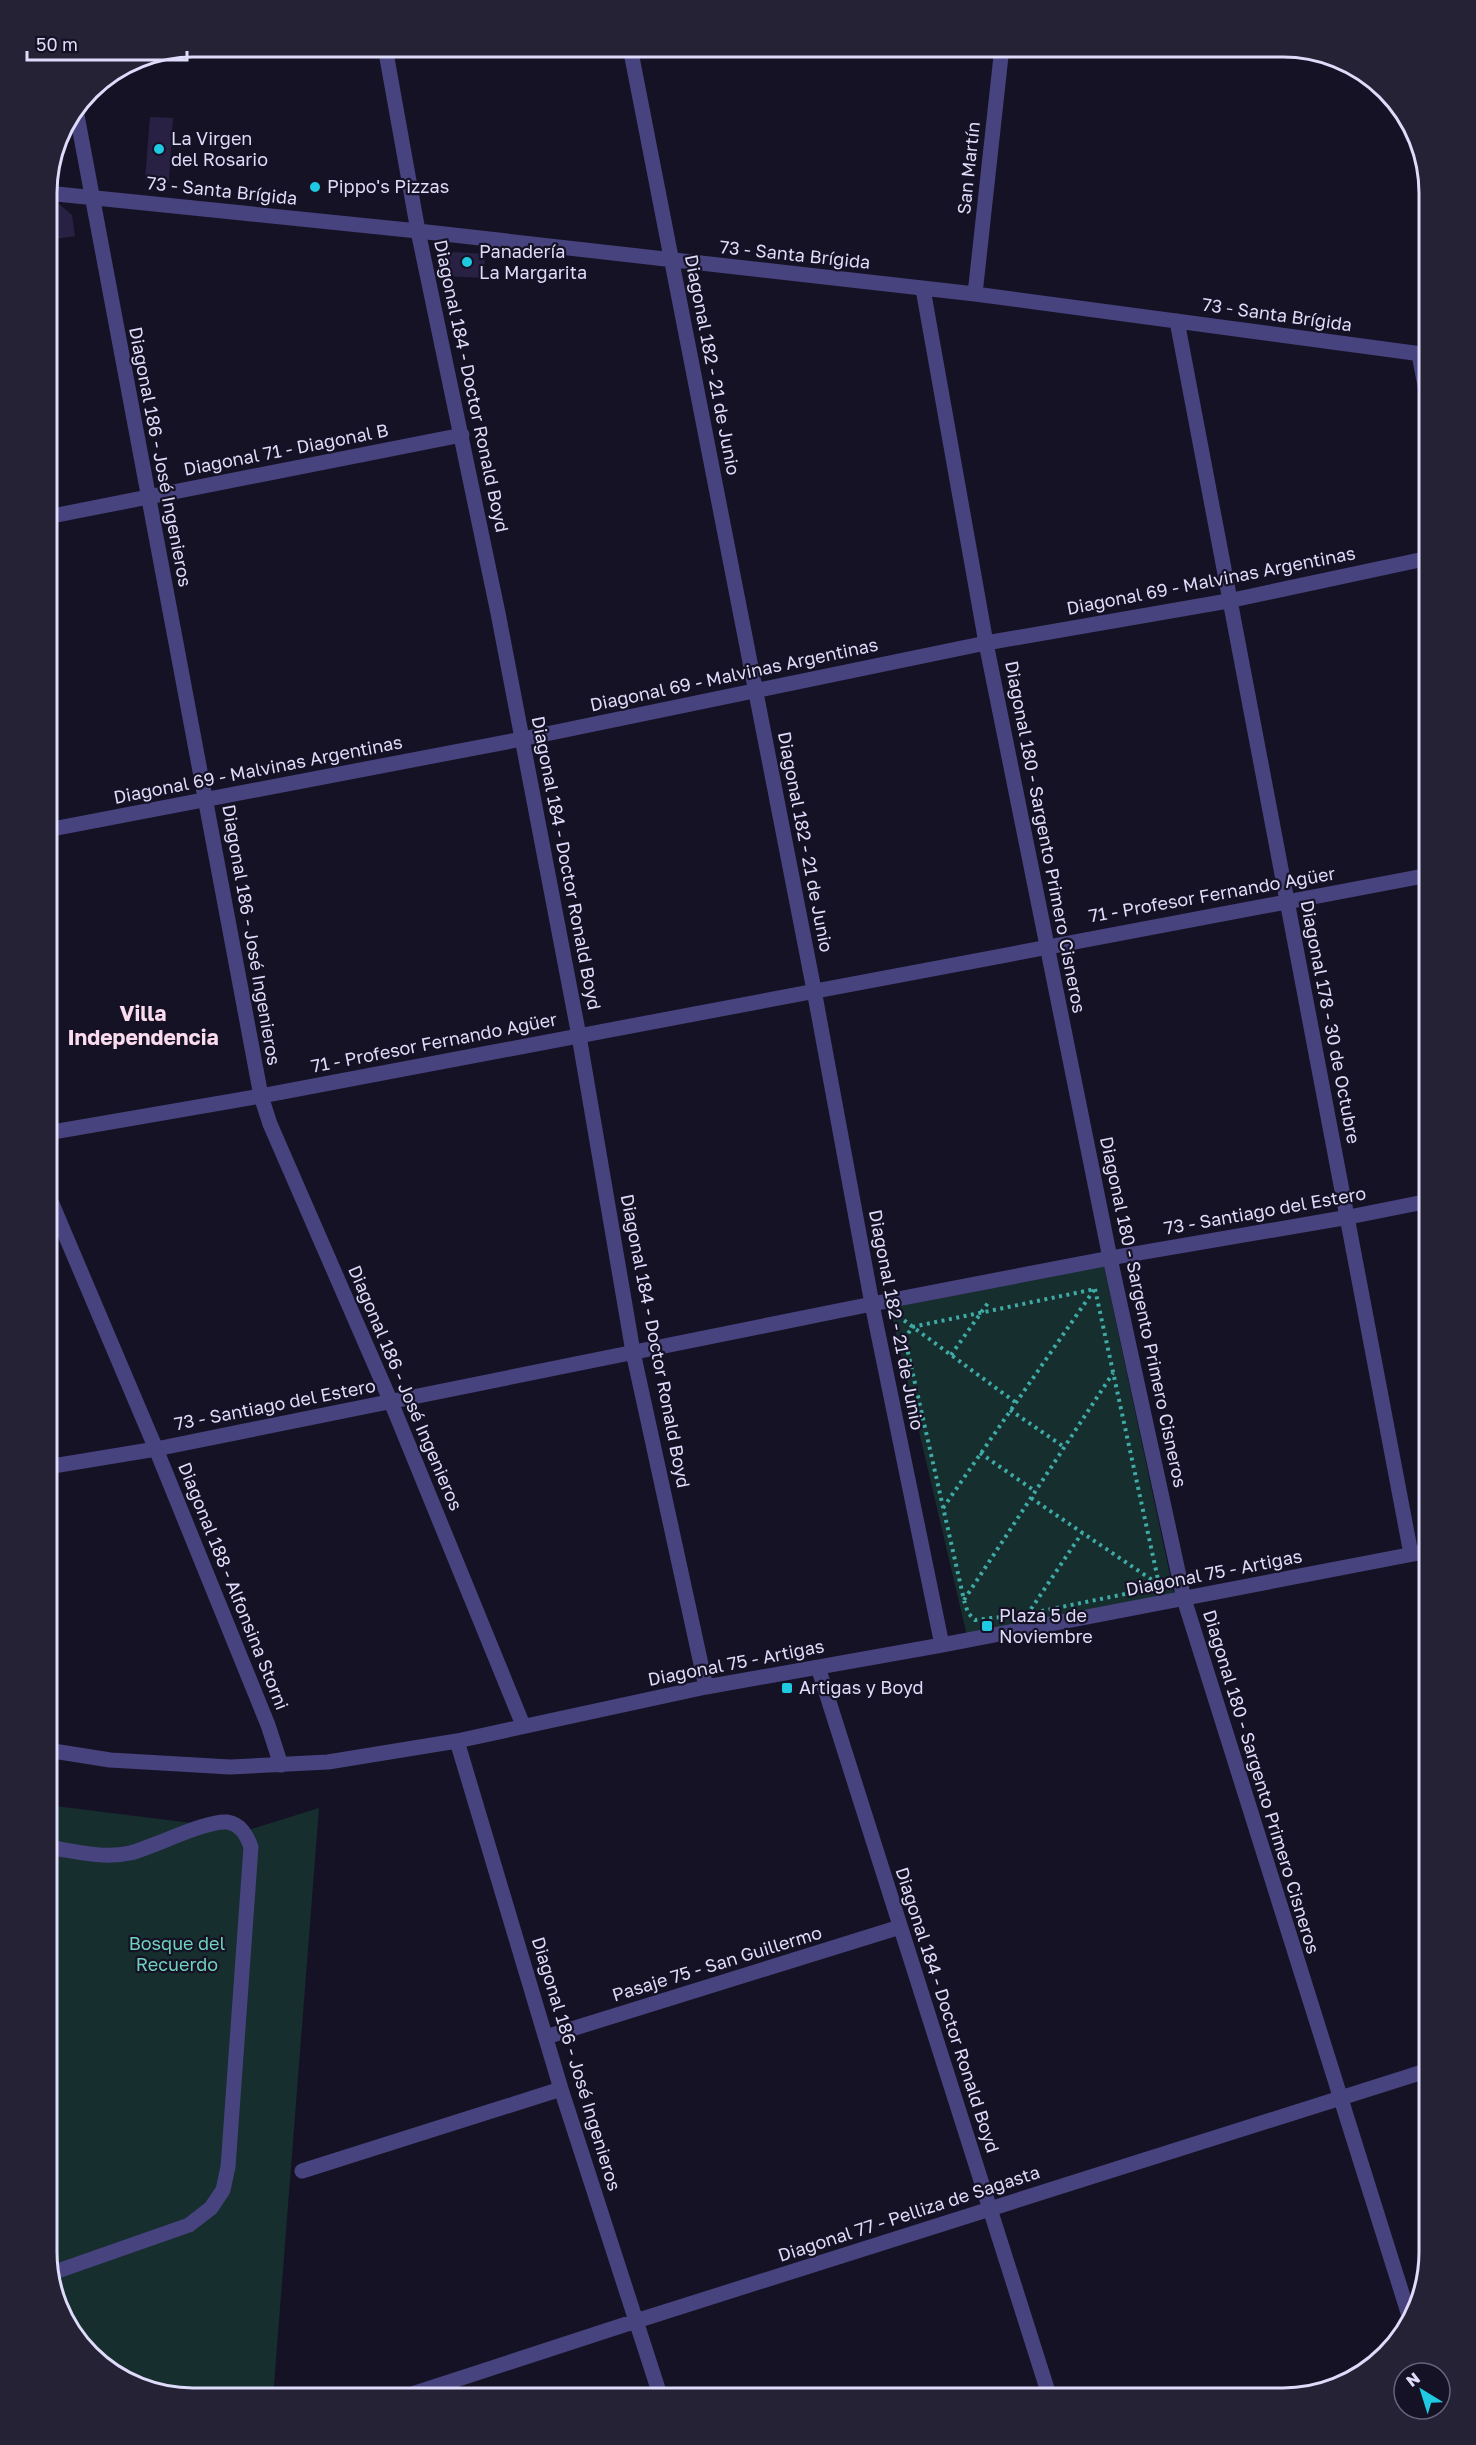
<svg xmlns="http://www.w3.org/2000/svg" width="1476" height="2445" viewBox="0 0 1476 2445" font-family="'Golos Text',sans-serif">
<rect width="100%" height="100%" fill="#161225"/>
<!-- green -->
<path fill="#162e2e" d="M1104 1266 1174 1594 967 1636 890 1308Z
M47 1805 248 1830 319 1808 273 2398H184L112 2374 62 2317 47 2252Z"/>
<!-- building -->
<path fill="#292143" d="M150 117 173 118 169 181 145 180Z
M59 204 72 215 75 236 47 240V205Z
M453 252 485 254 484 278 446 276 447 258Z"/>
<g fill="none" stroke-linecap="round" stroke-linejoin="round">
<!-- path -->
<path stroke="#3faaa6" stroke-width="4" stroke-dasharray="3 4.5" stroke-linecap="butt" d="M1095 1289 1159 1584 1145 1590 1027 1614 975 1620 968 1613 964 1600 905 1339 912 1327Z
M898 1316 1015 1402
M951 1355 990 1300
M1010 1410 1064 1447
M980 1453 1035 1491
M1031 1498 1158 1584
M943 1508 1094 1290
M964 1600 1113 1373
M1031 1609 1082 1533"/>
<!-- minor -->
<path stroke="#47437e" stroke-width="15" d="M385 47 418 231 498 613 579 1036 633 1352 706 1687
M630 47 814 990 872 1304 942 1645
M76 110 261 1096 270 1124 391 1402 523 1725
M47 193 418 231 975 294 1429 355
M923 289 986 643 1110 1258 1184 1599 1411 2322
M975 294 1002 47
M1177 321C1252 733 1336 1143 1411 1554
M1419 354 1429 407
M47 517 462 435
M47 830 522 739 986 643 1228 601 1429 558
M47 1133 261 1096 1429 875
M47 1192 156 1449 268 1725 281 1765
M47 1467 156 1449 872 1304 1110 1258 1349 1217 1429 1201
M818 1667 1050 2398
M457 1741 561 2089 661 2398
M47 1750 110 1760 230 1767 328 1762 457 1741 706 1687 942 1645 1429 1551
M47 1847C73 1851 103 1859 130 1853 154 1847 206 1820 227 1822 241 1824 247 1836 251 1847L228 2167 223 2190 211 2208 189 2225 52 2273
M546 2037 900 1927
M302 2171 561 2089
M400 2398 636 2321 1429 2070"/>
</g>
<!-- markers -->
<g fill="#1fc9e2" stroke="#161225" stroke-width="2">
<circle cx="159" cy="149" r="6"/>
<circle cx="315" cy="187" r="6"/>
<circle cx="467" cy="262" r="6"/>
<rect x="981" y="1620" width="12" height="12" rx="3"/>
<rect x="781" y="1682" width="12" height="12" rx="3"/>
</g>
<g text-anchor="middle" stroke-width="4.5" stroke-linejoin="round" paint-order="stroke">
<!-- poi labels -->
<g font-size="18" fill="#dfdbfa" stroke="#161225" text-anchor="start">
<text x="171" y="145">La Virgen<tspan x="171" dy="21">del Rosario</tspan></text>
<text x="327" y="193">Pippo's Pizzas</text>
<text x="479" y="258">Panadería<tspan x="479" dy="21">La Margarita</tspan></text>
<text x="999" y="1622">Plaza 5 de<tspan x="999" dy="21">Noviembre</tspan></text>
<text x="799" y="1694">Artigas y Boyd</text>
</g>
<!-- street labels -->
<g font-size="18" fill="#dfdbfa" stroke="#161225">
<text transform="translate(969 168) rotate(-84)" y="6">San Martín</text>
<text transform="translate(222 191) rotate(6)" y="6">73 - Santa Brígida</text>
<text transform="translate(795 255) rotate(6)" y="6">73 - Santa Brígida</text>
<text transform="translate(1277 315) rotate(8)" y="6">73 - Santa Brígida</text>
<text transform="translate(712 365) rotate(79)" y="6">Diagonal 182 - 21 de Junio</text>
<text transform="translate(471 386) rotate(78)" y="6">Diagonal 184 - Doctor Ronald Boyd</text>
<text transform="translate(286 450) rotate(-11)" y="6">Diagonal 71 - Diagonal B</text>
<text transform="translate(160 457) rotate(79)" y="6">Diagonal 186 - José Ingenieros</text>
<text transform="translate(1211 581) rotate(-11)" y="6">Diagonal 69 - Malvinas Argentinas</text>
<text transform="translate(734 675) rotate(-12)" y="6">Diagonal 69 - Malvinas Argentinas</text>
<text transform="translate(258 770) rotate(-11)" y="6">Diagonal 69 - Malvinas Argentinas</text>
<text transform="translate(1045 837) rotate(79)" y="6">Diagonal 180 - Sargento Primero Cisneros</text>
<text transform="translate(805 842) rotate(79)" y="6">Diagonal 182 - 21 de Junio</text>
<text transform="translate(566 863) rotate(79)" y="6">Diagonal 184 - Doctor Ronald Boyd</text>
<text transform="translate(1212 895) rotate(-10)" y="6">71 - Profesor Fernando Agüer</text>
<text transform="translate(251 935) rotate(80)" y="6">Diagonal 186 - José Ingenieros</text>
<text transform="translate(1330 1022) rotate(79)" y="6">Diagonal 178 - 30 de Octubre</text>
<text transform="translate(434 1043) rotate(-11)" y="6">71 - Profesor Fernando Agüer</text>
<text transform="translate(1265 1211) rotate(-10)" y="6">73 - Santiago del Estero</text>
<text transform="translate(1143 1312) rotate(78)" y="6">Diagonal 180 - Sargento Primero Cisneros</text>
<text transform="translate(896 1320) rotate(79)" y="6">Diagonal 182 - 21 de Junio</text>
<text transform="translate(655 1341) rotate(79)" y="6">Diagonal 184 - Doctor Ronald Boyd</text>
<text transform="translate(405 1388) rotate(67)" y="6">Diagonal 186 - José Ingenieros</text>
<text transform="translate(275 1405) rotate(-11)" y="6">73 - Santiago del Estero</text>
<text transform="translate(1214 1573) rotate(-11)" y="6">Diagonal 75 - Artigas</text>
<text transform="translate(233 1586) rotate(68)" y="6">Diagonal 188 - Alfonsina Storni</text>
<text transform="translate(736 1663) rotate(-11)" y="6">Diagonal 75 - Artigas</text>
<text transform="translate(1261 1782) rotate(73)" y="6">Diagonal 180 - Sargento Primero Cisneros</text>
<text transform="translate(717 1964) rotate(-17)" y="6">Pasaje 75 - San Guillermo</text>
<text transform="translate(947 2010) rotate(72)" y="6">Diagonal 184 - Doctor Ronald Boyd</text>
<text transform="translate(576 2064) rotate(73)" y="6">Diagonal 186 - José Ingenieros</text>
<text transform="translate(909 2214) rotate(-18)" y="6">Diagonal 77 - Pelliza de Sagasta</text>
</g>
<!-- park labels -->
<g font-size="18" fill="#6fd2bc" stroke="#161225">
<text x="177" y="1950">Bosque del<tspan x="177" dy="21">Recuerdo</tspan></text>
</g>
<!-- quarter labels -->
<g font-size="21" font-weight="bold" fill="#fbdcef" stroke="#161225">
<text x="143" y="1021">Villa<tspan x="143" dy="24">Independencia</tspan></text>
</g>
</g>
<!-- crop -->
<path d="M0 0H1476V2445H0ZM193 57H1283A136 136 0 0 1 1419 193V2252A136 136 0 0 1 1283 2388H193A136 136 0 0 1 57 2252V193A136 136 0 0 1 193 57Z" fill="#262236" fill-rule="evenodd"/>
<path fill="none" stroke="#dfdbfa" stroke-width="3" d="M193 57H1283A136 136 0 0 1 1419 193V2252A136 136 0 0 1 1283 2388H193A136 136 0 0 1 57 2252V193A136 136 0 0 1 193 57Z"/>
<!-- north arrow -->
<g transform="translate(1422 2391) rotate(322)"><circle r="28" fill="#161225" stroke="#66627a" stroke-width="1.5"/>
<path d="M0-4.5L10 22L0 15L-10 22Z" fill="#1fc9e2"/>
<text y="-9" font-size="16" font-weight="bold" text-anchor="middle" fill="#dfdbfa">N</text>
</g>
<!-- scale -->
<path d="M27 51v9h160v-9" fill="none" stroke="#dfdbfa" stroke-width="3"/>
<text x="36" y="51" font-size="18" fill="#dfdbfa" stroke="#161225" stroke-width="4.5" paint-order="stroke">50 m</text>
</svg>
